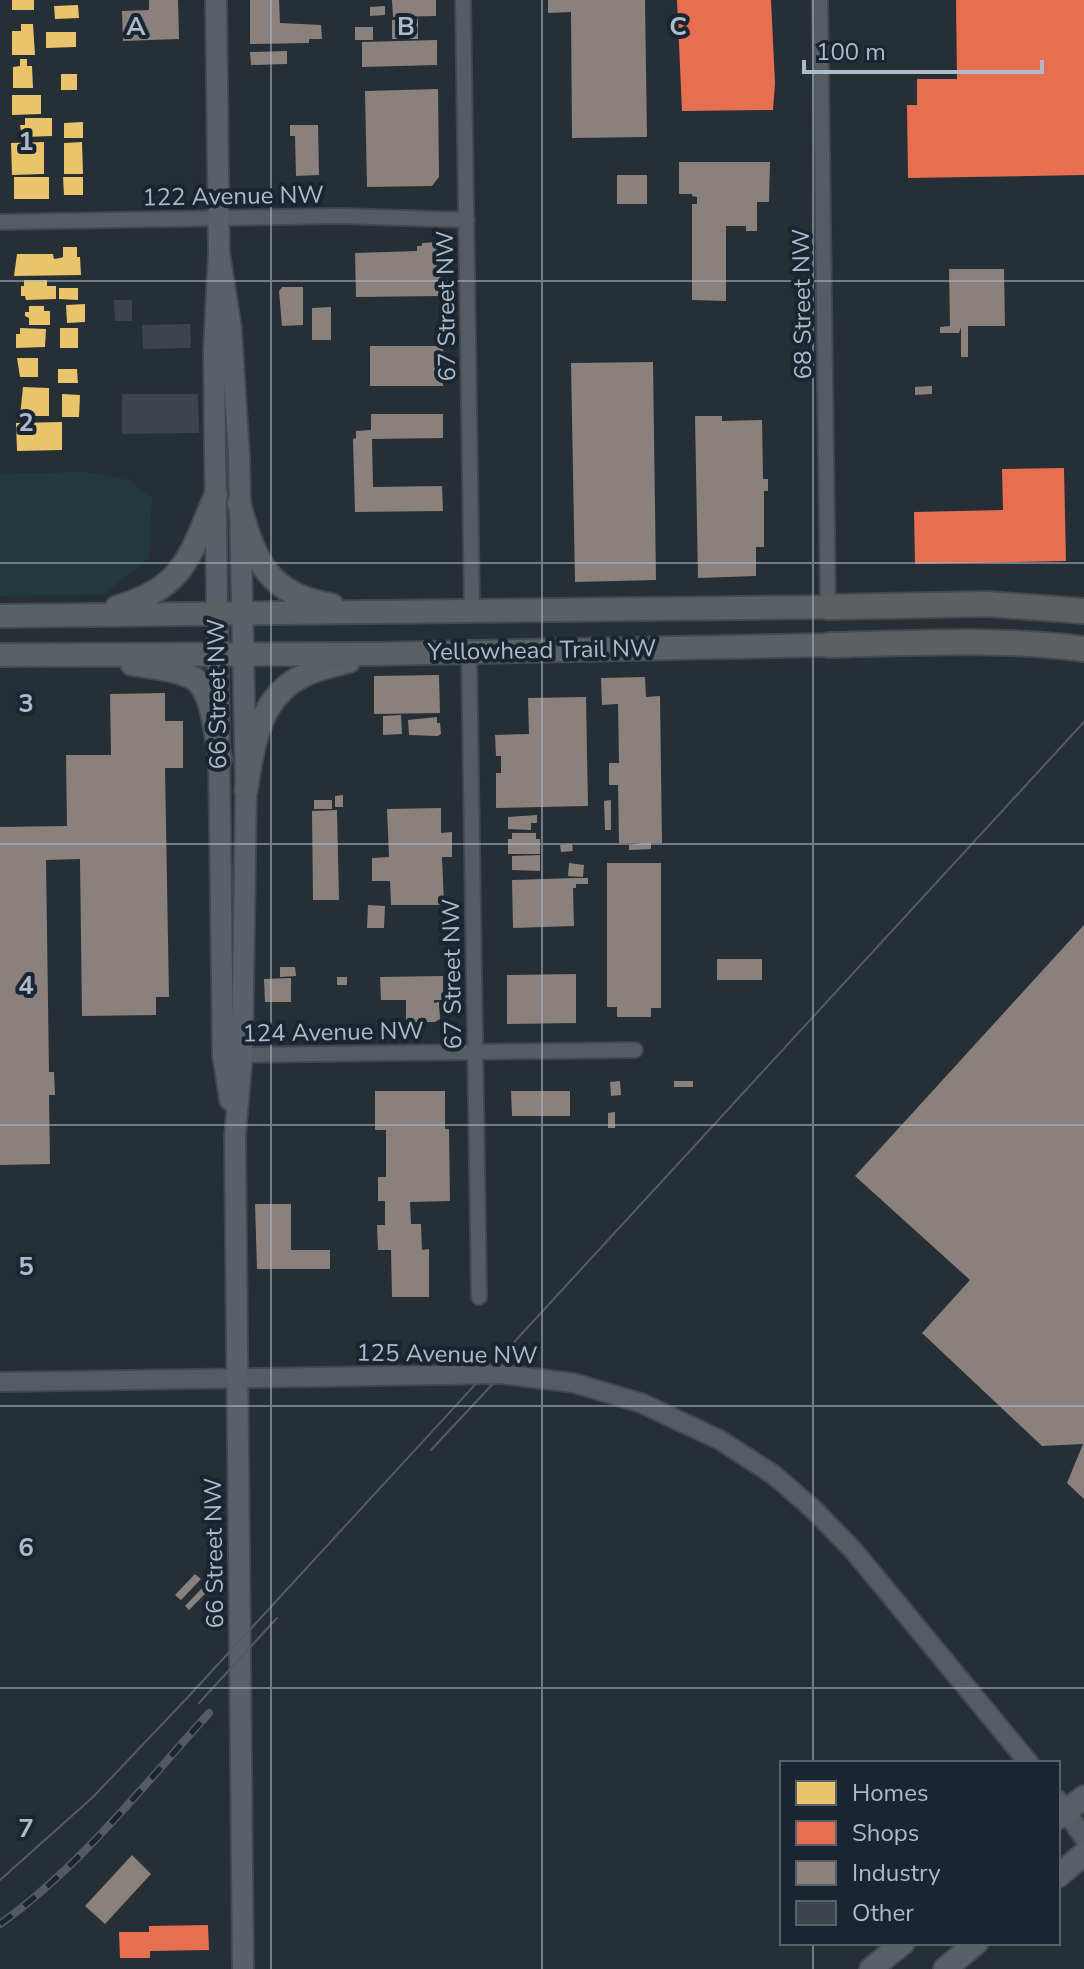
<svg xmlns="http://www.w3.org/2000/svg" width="1084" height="1969" viewBox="0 0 1084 1969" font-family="'Nunito Sans',sans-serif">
<rect width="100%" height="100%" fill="#262e36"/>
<!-- grass -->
<path fill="#233a3c" d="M86 472 129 480 152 498 149 558 104 594 0 596V474Z"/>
<!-- homes -->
<path fill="#e9c46a" d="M12 0H34V10H12Z
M78 5 79 18 55 19 54 6Z
M21 24H33L35 55H12V31H21Z
M46 32H76V47L46 48Z
M20 59H27V66H32L33 88H13V67L20 66Z
M61 74H77V90H61Z
M12 95H41V114L12 115Z
M25 118H52V136L26 137V131H21L20 125H25Z
M83 122V138H64V123Z
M44 142V174L12 175 11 143Z
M82 142 83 174H64V143Z
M14 177H49V199H14Z
M63 177H83V195H64Z
M63 247H77V257H80L81 275 14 276 17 254H53L54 259 60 258 63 257Z
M24 280H47V286H56V299L26 300 25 296H21V286H24Z
M59 288H78V300L59 299Z
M85 304V322L67 323 66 305Z
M29 306H44V311H50V325H29V318L25 316V312H29Z
M20 328 46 329 45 347 16 348V334H20Z
M60 328H78V348H60Z
M17 358H38V377H20Z
M58 369H77L78 383H58Z
M23 387 49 388V416H20Z
M62 394 80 395 79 417H62Z
M62 422V450L17 451 16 423Z"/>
<!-- shops -->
<path fill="#e76f51" d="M677 0H771L775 83 773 110 682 111Z
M956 0H1084V175L908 178 907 105H917V79H957Z
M1064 468 1066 561 915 564 914 512 1003 510 1002 469Z
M208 1925 209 1950 150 1951V1958H120L119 1932H149V1926Z"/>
<!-- industry -->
<path fill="#8a817c" d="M149 0H178L179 39 123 41 122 11 149 10Z
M250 0H279L280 23 321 25 322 39H309V43L250 44Z
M392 0H436V16L393 17Z
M548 0H645L647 137 572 138 571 12 548 13Z
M385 6V15L370 16V7Z
M418 19V39H392V20Z
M355 27H373V40H355Z
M437 40V65L362 67V42Z
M287 51V64L251 65 250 52Z
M438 89 439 177 432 186 367 187 365 91Z
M290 125H318L319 175 296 176 295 136H290Z
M679 162H770L769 202H757V231H746V226H726V301L692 300V204H697V197L692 196V194H679Z
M617 175H647V204H617Z
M440 242 441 296 356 297 355 253 417 251V246H422V243Z
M949 269H1004L1005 326H968V357H961V327L959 333H940V327L950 326Z
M282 287H303V325L282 326 279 291Z
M331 307V340H312V308Z
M370 346H443V386H370Z
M653 362 656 580 575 582 571 363Z
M932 386V394L915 395V387Z
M371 414H443V438L372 439 373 487 442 486 443 511 355 512 353 439 356 438V431L371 430Z
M695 416H722V421L762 420 763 479H768V491H764V547H756V576L698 578Z
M439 675 440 713 374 714V676Z
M645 677 646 697 660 696 662 843H651V849L629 850V845L642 843H619L618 785H609V763H619L618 704 602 705 601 678Z
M165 693V721H183V768H165L169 997H156V1015L82 1016 80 859 46 860 49 1072H54L55 1095H49L50 1164 0 1165V827L67 826 66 755H111L110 694Z
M586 697 588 806 496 808V773H501V756H496L495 735 529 734 528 698Z
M401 715 402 734 383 735V716Z
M437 717V723H440L441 734 438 736 409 735 408 720Z
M343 795V807H335V796Z
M314 800H332V809H314Z
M611 800V830H605L604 801Z
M441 808V833L452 832V857H442L444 905H391L390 881H372V858L389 857 387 809Z
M337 810 339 900H313L312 811Z
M537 815V823H531V830L508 829V817Z
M512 833H536V839H540V854H508V839H512Z
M572 844 573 851 561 852 560 845Z
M540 855V871L512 870V856Z
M569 863 584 865 583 877 568 876Z
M607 863H661V1008H651V1017H617V1007H607Z
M575 878H588V884H576V888H573L574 926 513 928 512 880Z
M368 905 385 906 384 928H367Z
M1084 925V1499L1067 1483 1083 1444 1042 1446 922 1333 970 1280 855 1176Z
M717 959H762V980H717Z
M280 967H295L296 976 280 977Z
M576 974V1023L507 1024V975Z
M443 976V1000H434V1003L439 1002 440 1019 435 1022H406V1000H381L380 977Z
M337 977H347V985H337Z
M291 978V1002H265L264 979Z
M620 1081 621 1095 611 1096 610 1082Z
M674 1081H693V1087H674Z
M375 1091H445V1129H449L450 1201 410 1202 411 1224H421L422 1250 429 1249V1297H392L391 1250H378L377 1225H385V1201H378V1177H386V1130H375Z
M511 1091H570V1116H512Z
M615 1112V1128H608V1113Z
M255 1204H291V1250H330V1269H257Z
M195 1574 201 1579 181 1600 175 1595Z
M205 1585 210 1589 189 1610 185 1606Z
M132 1855 151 1874 105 1924 85 1906Z"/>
<!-- building -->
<path fill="#3e444c" d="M114 300H132V321H115Z
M190 324 191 348 143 349 142 325Z
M122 394H198L199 433 122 434Z"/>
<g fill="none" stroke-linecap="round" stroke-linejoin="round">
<defs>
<path id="minor" d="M463 0 472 611
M820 0 828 607
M0 222 340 216 467 220
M469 651 479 1297
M236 1055 635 1050"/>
<path id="tertiary" d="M0 1382 501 1374 574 1383 641 1403 720 1440 774 1475 813 1509 853 1550 1029 1763
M1058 1800 1084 1838"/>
<path id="secondary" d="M216 0 219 252 214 351 215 451 223 1055 230 1100
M219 252 231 329 239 456 246 790 242 1055 235 1136 243 1969"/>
<path id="primary" d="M1058 1818 1084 1797
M1058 1876 1084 1854
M871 1969 903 1943
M945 1969 976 1943"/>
<path id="trunk" d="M239 503C254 559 267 595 332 605
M117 607C185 588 190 555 216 495
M0 616 828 607
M0 655 374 654 829 645
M132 664C151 667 175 669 193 678 213 689 216 738 220 759
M246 790C253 746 259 694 307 674 320 668 335 665 349 661"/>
<path id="motorway" d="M828 607 987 604 1084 611
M829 645C914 643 1000 638 1084 649"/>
</defs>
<!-- minor casing -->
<use href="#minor" stroke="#43484e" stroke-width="18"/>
<!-- tertiary casing -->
<use href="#tertiary" stroke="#43484e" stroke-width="22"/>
<!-- secondary casing -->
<use href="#secondary" stroke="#43484e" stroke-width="24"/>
<!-- primary casing -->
<use href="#primary" stroke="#434a52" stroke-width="26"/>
<!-- trunk casing -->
<use href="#trunk" stroke="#434a51" stroke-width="26"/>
<!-- motorway casing -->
<use href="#motorway" stroke="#434a51" stroke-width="28"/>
<!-- minor -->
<use href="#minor" stroke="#565c64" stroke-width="14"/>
<!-- tertiary -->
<use href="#tertiary" stroke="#565c64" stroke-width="18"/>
<!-- secondary -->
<use href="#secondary" stroke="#5a6069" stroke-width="20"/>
<!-- primary -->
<use href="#primary" stroke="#595f66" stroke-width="22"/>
<!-- trunk -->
<use href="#trunk" stroke="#5a6064" stroke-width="22"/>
<!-- motorway -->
<use href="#motorway" stroke="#5c6063" stroke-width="24"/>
<!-- tram -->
<path stroke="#555b62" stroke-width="2" d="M431 1450 502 1374
M199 1703 277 1618
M0 1880 93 1797 188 1697 1084 722"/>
<defs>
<path id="rail" d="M0 1924C80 1867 144 1785 209 1713"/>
</defs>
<!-- rail casing -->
<use href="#rail" stroke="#555b62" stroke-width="8"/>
<!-- rail -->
<use href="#rail" stroke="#192531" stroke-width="5" stroke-dasharray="15" stroke-linecap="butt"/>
</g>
<!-- grid -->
<path fill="none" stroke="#afbac8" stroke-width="2" stroke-opacity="0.55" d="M271 0V1969M542 0V1969M813 0V1763M0 281H1084M0 563H1084M0 844H1084M0 1125H1084M0 1406H1084M0 1688H1084M813 1943V1969"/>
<g text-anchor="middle" stroke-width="8" stroke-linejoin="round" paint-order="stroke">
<!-- street labels -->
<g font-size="24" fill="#afbac8" stroke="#192531">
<text transform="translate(233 196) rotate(-1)" y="8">122 Avenue NW</text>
<text transform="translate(802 304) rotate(-91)" y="8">68 Street NW</text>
<text transform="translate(446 306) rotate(-91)" y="8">67 Street NW</text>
<text transform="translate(542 650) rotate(-1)" y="8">Yellowhead Trail NW</text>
<text transform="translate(217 694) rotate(-91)" y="8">66 Street NW</text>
<text transform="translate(452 974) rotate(-91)" y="8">67 Street NW</text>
<text transform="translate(333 1032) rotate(-1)" y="8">124 Avenue NW</text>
<text transform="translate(447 1354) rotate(1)" y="8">125 Avenue NW</text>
<text transform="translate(214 1553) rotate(-91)" y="8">66 Street NW</text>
</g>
</g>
<g font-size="26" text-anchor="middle" font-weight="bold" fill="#afbac8" stroke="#192531" stroke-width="8" stroke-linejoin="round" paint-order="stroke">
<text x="136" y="35">A</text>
<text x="406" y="35">B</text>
<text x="678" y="35">C</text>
<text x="26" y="150">1</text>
<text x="26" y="431">2</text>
<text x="26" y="712">3</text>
<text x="26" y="994">4</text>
<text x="26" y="1275">5</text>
<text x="26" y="1556">6</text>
<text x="26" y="1837">7</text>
</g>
<!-- legend -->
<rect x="780" y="1761" width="280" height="184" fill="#192531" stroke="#55616d" stroke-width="2"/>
<rect x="796" y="1781" width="40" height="24" fill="#e9c46a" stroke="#55616d" stroke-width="2"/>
<text x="852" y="1801" font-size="24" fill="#afbac8">Homes</text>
<rect x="796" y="1821" width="40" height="24" fill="#e76f51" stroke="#55616d" stroke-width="2"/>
<text x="852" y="1841" font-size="24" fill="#afbac8">Shops</text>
<rect x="796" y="1861" width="40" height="24" fill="#8a817c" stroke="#55616d" stroke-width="2"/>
<text x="852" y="1881" font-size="24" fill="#afbac8">Industry</text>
<rect x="796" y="1901" width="40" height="24" fill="#3e444c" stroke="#55616d" stroke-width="2"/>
<text x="852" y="1921" font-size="24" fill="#afbac8">Other</text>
<!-- scale -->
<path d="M804 60v12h238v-12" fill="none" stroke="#afbac8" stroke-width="4"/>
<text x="816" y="60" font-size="24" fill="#afbac8" stroke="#192531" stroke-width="6" paint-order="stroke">100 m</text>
</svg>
